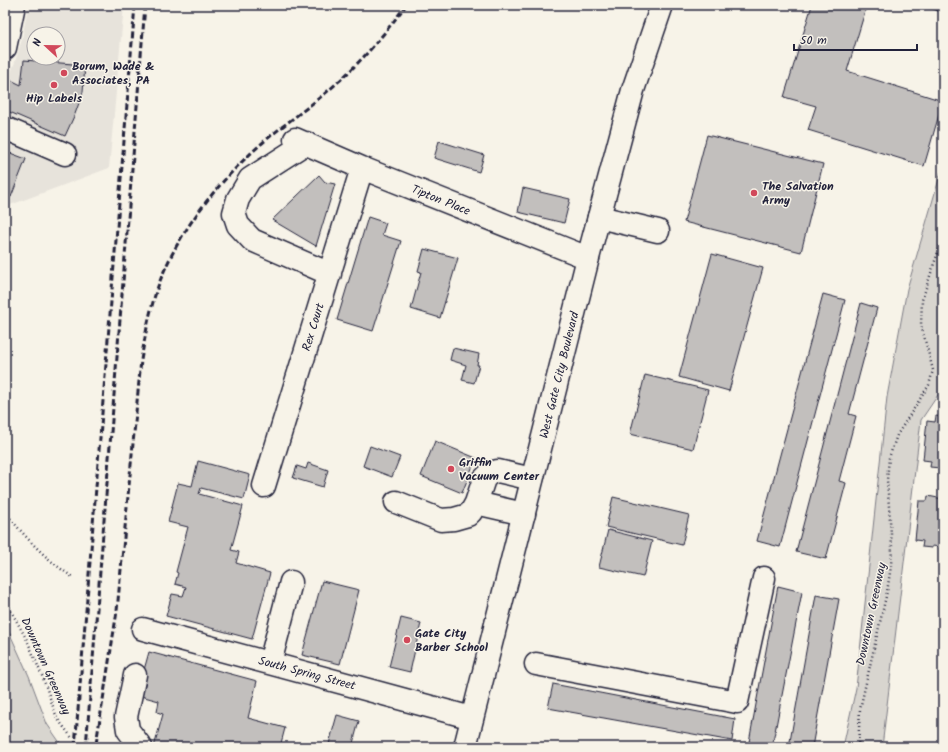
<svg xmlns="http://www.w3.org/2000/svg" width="948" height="752" viewBox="0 0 948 752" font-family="Kalam,sans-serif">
<rect width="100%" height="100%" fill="#f7f3e8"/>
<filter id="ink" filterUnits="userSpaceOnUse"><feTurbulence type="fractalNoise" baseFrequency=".025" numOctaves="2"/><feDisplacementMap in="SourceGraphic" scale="8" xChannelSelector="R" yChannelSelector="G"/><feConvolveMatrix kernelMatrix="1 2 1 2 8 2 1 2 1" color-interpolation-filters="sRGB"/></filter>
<g filter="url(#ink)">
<!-- built -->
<path fill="#e7e3db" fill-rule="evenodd" d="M28 5H124L109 168 5 207V86L15 62 22 39ZM34 34H58V58H34Z"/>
<!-- green -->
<path fill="#d8d5cf" stroke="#7d7c85" d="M941 172H943V379L942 389 921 420 882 747H843L856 688 887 397 907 289Z
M5 623 29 676 47 724 63 747H9L5 741Z"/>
<!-- building -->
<path fill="#c2bfbd" stroke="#22223b" d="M812 5H867L847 71 943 101 924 166 808 130 816 106 784 97Z
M924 5H943V13Z
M24 60 85 65 83 92 75 114 65 136 5 110V82L7 78 21 85Z
M707 135 823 164 801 252 684 222Z
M439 141 484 155 479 172 434 158Z
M5 151 26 159 11 197 5 198Z
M319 175 325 182 335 184 316 246 272 220Z
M523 188 570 199 564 223 518 212Z
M368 217 386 223 382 235 401 241 373 331 337 320Z
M424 249 458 258 440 318 411 309 421 272 418 271Z
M712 254 763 268 729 391 679 377Z
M823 294 845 300 780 547 757 541Z
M861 303 877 308 849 414 856 416 839 481 846 483 826 559 796 552Z
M453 348 479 354 477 365H479L474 383 462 380 466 365 450 360Z
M645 375 708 390 693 449 630 434Z
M936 416 943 417V467L940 466V468L930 467 931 461 923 460 927 421 935 422Z
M435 441 476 458 462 493 421 476Z
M370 446 400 457 392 477 363 466Z
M198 461 250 475 244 499 201 488 199 494 243 506 231 550 239 552 236 563 270 573 252 639 166 616 172 594 183 596 186 587 175 584 178 573 176 572 188 527 168 522 178 483 192 486Z
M308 463 328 470 323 487 293 478 297 466 306 469Z
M928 496 943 499V549H941V547L932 546V548L922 547 923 541 915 540 919 501H927Z
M613 497 689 515 682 545 606 527Z
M608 530 652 541 643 577 599 567Z
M322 581 359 590 340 664 302 655Z
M778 586 802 592 772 747 749 742Z
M816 595 839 599 812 747H789Z
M401 618 421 623 410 672 389 667Z
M149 652 257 681 248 718 285 728 280 747H154L163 714 157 712 159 701 137 695Z
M553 684 735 719 732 741 548 708Z
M337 715 359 721 352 747H339L329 744Z"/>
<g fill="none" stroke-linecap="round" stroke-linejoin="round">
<defs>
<path id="minor" d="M5 48 14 5
M5 128 65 154
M295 139 362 168 588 258
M306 143 250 179 238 199 234 213 238 225 252 240 330 274
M599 217 658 231
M264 486 362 168
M396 502 441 520 454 519 468 515 471 512 476 503 484 479 490 473 498 471 532 479
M476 503 524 514
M143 629 472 718
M270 663 291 582
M536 664 737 702 764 578
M135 675 126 717 128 730 141 747"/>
<path id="major" d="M465 747 588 258 633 90 662 5"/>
</defs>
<!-- minor casing -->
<use href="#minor" stroke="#22223b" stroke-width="25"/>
<!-- major casing -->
<use href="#major" stroke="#22223b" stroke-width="25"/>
<!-- path -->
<path stroke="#22223b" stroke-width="2.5" stroke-dasharray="1 3" stroke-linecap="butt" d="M5 512C27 539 45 559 74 578
M5 600 27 640 43 678 57 718 72 738
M858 747 860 709 887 592 891 566 892 547 887 480 889 458 897 435 929 385 933 370 921 325 922 300 943 237"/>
<!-- minor -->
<use href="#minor" stroke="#f7f3e8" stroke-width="22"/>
<!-- major -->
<use href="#major" stroke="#f7f3e8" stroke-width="22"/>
<!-- rail -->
<path stroke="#22223b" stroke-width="3" stroke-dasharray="6 3" stroke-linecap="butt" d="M96 744 117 611 141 360C145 337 149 314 156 292 175 235 216 184 260 145 285 123 313 105 338 82 364 59 386 32 406 5
M75 747 135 5
M86 747 145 5"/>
</g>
</g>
<!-- markers -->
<g fill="#d1495b" stroke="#f7f3e8" stroke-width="1.5">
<circle cx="64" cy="73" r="4"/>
<circle cx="54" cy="85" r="4"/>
<circle cx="754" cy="193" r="4"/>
<circle cx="451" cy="469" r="4"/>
<circle cx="407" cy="640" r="4"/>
</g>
<g text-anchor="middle" stroke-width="3" stroke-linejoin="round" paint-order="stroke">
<!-- poi labels -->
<g font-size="12" font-weight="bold" fill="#22223b" stroke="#f7f3e8" text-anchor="start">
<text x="72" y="70">Borum, Wade &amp;<tspan x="72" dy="14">Associates, PA</tspan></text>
<text x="54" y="102" text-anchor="middle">Hip Labels</text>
<text x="762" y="190">The Salvation<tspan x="762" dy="14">Army</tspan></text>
<text x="459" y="466">Griffin<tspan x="459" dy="14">Vacuum Center</tspan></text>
<text x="415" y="637">Gate City<tspan x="415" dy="14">Barber School</tspan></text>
</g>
<!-- street labels -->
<g font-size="12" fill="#22223b" stroke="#f7f3e8">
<text transform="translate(441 200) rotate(22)" y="4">Tipton Place</text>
<text transform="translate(313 327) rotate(-73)" y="4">Rex Court</text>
<text transform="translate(559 375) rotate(-76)" y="4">West Gate City Boulevard</text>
<text transform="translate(871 614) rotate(-78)" y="4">Downtown Greenway</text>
<text transform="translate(46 666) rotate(66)" y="4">Downtown Greenway</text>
<text transform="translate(307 673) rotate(15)" y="4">South Spring Street</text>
</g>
</g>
<!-- margin -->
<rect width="948" height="752" fill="none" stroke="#f7f3e8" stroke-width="20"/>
<rect x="10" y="10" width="928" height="732" fill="none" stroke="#22223b" stroke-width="1.5" filter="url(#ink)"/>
<!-- north arrow -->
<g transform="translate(46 46) rotate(292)"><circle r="19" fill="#f7f3e8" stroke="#a29fa3"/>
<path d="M0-3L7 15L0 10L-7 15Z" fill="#d1495b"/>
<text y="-6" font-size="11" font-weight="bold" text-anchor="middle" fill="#22223b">N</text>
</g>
<!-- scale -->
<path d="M794 44v6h123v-6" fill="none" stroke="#22223b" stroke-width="2"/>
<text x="800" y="44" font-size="12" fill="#22223b" stroke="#f7f3e8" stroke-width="3" paint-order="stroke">50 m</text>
</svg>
